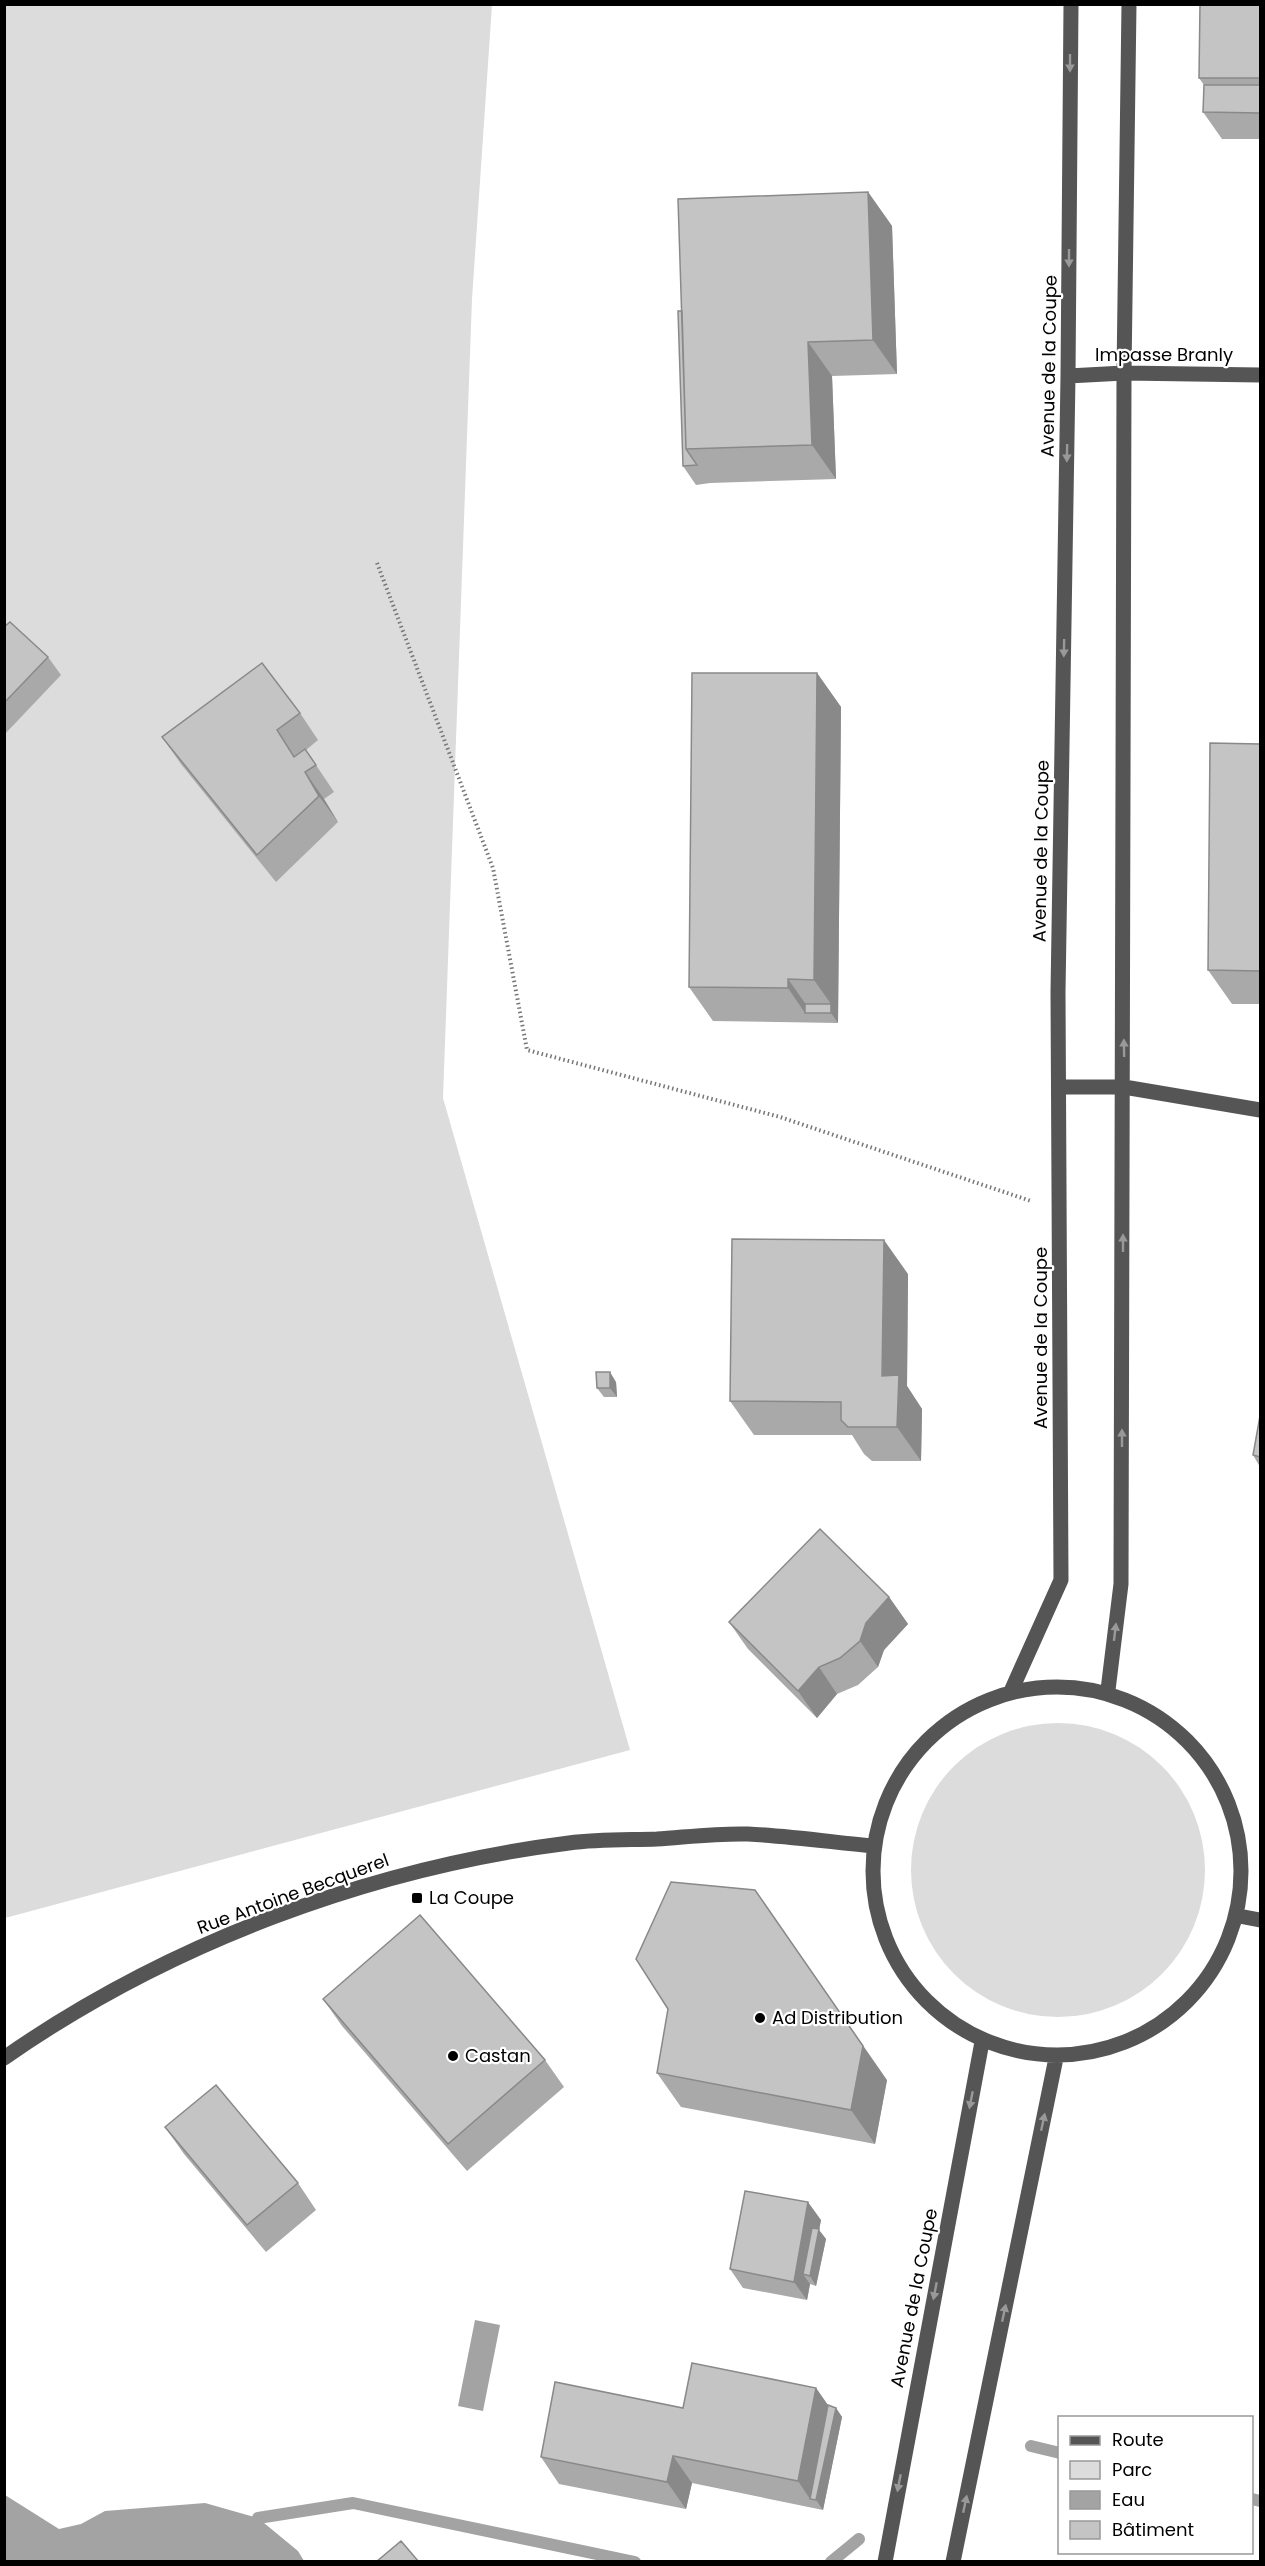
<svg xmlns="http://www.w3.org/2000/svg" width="1265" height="2566" viewBox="0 0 1265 2566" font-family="Poppins,sans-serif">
<rect width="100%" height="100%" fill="#fff"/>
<!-- green -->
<path fill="#dcdcdc" d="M5 5H492L472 299 443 1098 630 1750 5 1918Z
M911 1870a147 147 0 1 1 294 0a147 147 0 1 1-294 0Z"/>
<!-- water -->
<path fill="#a3a3a3" d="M475 2320 500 2325 483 2411 458 2406Z
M5 2495 59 2529 81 2524 105 2511 205 2503 258 2518 298 2551 304 2561H5Z"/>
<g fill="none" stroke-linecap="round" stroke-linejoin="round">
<!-- stream -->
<path stroke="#a3a3a3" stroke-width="12" d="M1031 2446 1060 2453
M1252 2499 1260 2501
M258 2518 353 2503 635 2562
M831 2562 859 2539"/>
<!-- path -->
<path stroke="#777" stroke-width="4" stroke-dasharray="1.5 3" stroke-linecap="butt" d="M377 563 493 868 527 1050 780 1117 1031 1201"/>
<!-- minor -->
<path stroke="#555" stroke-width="15" d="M1068 376 1124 373 1260 375
M1060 1087H1124L1260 1110
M873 1871a184 184 0 1 1 368 0a184 184 0 1 1-368 0Z
M1012 1689 1061 1580 1058 992 1068 376 1071 4
M1108 1690 1121 1584 1124 373 1129 4
M1239 1916 1260 1920
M4 2058C169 1943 370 1868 569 1843 598 1839 628 1840 657 1839 687 1837 718 1833 748 1834 789 1836 831 1842 872 1846
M885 2562 982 2042
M953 2562 1056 2058"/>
</g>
<!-- wall -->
<path fill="#a9a9a9" d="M1260 4V139H1222L1203 112 1204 85 1199 78Z
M868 192 892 226 897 374 832 376 836 479 710 483 696 485 683 466 682 311Z
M4 627 48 657 61 675 4 735Z
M817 673 841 707 838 1023 713 1021 689 987Z
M300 713 318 740 306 750 334 792 324 799 338 822 276 882 181 764 162 737Z
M1260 744V1004H1232L1208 970Z
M908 1274 907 1386 922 1409 921 1461H872L864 1454 852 1435H754L730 1401Z
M616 1382 617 1397H604L597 1388Z
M1260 1416V1467L1253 1455Z
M889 1597 908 1624 884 1650 878 1667 858 1685 837 1694 817 1718 748 1649 729 1622Z
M323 1999 545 2060 564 2087 467 2171 342 2026Z
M657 2073 887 2080 875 2144 681 2107Z
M165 2127 298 2183 316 2210 266 2252 184 2154Z
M821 2220 819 2230 826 2239 816 2286 810 2284 807 2300 743 2288 730 2269Z
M816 2388 828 2405 836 2408 842 2417 823 2510 692 2483 686 2509 559 2484 541 2457 683 2408Z"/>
<!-- shaded-wall -->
<path fill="#898989" d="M868 192 892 226 897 374 873 340Z
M808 342 832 376 836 479 812 445Z
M817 673 841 707 838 1023 831 1013V1004L814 980Z
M305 772 324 799 338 822 319 796Z
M788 979 812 1013H805L788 988Z
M884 1240 908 1274 907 1386 922 1409 921 1461 897 1427 882 1376Z
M610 1372 616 1382 617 1397 610 1388Z
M889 1597 908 1624 884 1650 878 1667 860 1641 866 1623Z
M819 1667 837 1694 817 1718 798 1691Z
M755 1890 887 2080 875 2144 851 2110Z
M808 2202 821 2220 819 2230 826 2239 816 2286 810 2276 803 2274 810 2284 807 2300 794 2282Z
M816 2388 834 2414 836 2408 842 2417 823 2510 816 2500 810 2499 798 2481Z
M673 2456 692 2483 686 2509 667 2482Z"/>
<!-- building -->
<path fill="#c4c4c4" stroke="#898989" stroke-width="1.5" d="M1200 4H1260V78H1199Z
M1204 85H1260V113L1203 112Z
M868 192 873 340 808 342 812 445 686 449 678 199Z
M678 311H682L686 449 697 465 683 466Z
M10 622 48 657 4 703V627Z
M262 663 300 713 277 730 294 757 305 749 316 765 305 772 319 796 257 855 162 737Z
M692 673H817L814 980 788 979V988L689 987Z
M1210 743 1260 744V971L1208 970Z
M805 1004H831V1013H805Z
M732 1239 884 1240 882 1376 899 1375 897 1427H848L841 1420V1402L730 1401Z
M596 1372H610V1388H597Z
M1260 1416V1457L1253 1455Z
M820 1529 889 1597 866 1623 860 1641 840 1658 819 1667 798 1691 729 1622Z
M671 1882 755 1890 863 2046 851 2110 657 2073 668 2009 636 1959Z
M420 1915 545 2060 448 2144 323 1999Z
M216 2085 298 2183 247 2225 165 2127Z
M745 2191 808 2202 794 2282 730 2269Z
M812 2228 819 2229 810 2276 803 2274Z
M692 2363 816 2388 798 2481 673 2456 667 2482 541 2457 555 2382 683 2408Z
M828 2405 836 2408 816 2500 810 2499Z
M401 2541 419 2562H376Z"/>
<!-- one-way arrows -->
<defs><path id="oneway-solid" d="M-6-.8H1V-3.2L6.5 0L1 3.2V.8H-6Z" transform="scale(1.5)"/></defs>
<g fill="#999">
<use href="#oneway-solid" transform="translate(1070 63) rotate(90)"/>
<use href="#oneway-solid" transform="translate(1069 258) rotate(90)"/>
<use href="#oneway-solid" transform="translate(1067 453) rotate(91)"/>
<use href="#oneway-solid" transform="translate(1064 648) rotate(91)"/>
<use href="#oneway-solid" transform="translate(1124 1048) rotate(-91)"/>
<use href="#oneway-solid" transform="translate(1123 1243) rotate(-90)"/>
<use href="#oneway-solid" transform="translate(1122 1438) rotate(-90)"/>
<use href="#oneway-solid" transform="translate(1115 1632) rotate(-83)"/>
<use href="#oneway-solid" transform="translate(971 2100) rotate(101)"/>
<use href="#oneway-solid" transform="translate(1043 2122) rotate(-78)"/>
<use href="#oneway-solid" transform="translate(935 2291) rotate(101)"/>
<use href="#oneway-solid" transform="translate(1004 2313) rotate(-78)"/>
<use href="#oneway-solid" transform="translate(899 2483) rotate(101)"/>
<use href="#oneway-solid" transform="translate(965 2504) rotate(-78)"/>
</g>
<!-- markers -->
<g fill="#000" stroke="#fff" stroke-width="2">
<rect x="411" y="1892" width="12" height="12" rx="3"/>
<circle cx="760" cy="2018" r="6"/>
<circle cx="453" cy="2056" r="6"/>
</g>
<g text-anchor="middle" stroke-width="4.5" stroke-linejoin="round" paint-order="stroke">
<!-- street labels -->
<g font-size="18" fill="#000" stroke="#fff">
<text x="1164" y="361">Impasse Branly</text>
<text transform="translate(1049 366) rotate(-89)" y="6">Avenue de la Coupe</text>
<text transform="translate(1041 851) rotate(-89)" y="6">Avenue de la Coupe</text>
<text transform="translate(1041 1338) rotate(-90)" y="6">Avenue de la Coupe</text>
<text transform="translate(293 1894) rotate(-20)" y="6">Rue Antoine Becquerel</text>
<text transform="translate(914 2298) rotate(-79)" y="6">Avenue de la Coupe</text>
</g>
<!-- poi labels -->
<g font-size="18" fill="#000" stroke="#fff" text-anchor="start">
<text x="429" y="1904">La Coupe</text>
<text x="772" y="2024">Ad Distribution</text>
<text x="465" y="2062">Castan</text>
</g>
</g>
<!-- border -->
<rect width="1265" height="2566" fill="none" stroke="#000000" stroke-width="12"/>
<!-- legend -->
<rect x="1058" y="2416" width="195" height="138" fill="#ffffff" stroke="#999999" stroke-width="1.5"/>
<rect x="1070" y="2436" width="30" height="9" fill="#555555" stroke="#999999" stroke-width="1.5"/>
<text x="1112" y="2446" font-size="18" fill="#000000">Route</text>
<rect x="1070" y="2461" width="30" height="18" fill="#dcdcdc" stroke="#999999" stroke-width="1.5"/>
<text x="1112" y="2476" font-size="18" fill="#000000">Parc</text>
<rect x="1070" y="2491" width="30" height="18" fill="#a3a3a3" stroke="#999999" stroke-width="1.5"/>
<text x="1112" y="2506" font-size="18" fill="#000000">Eau</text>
<rect x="1070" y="2521" width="30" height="18" fill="#c4c4c4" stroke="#999999" stroke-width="1.5"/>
<text x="1112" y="2536" font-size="18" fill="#000000">Bâtiment</text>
</svg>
